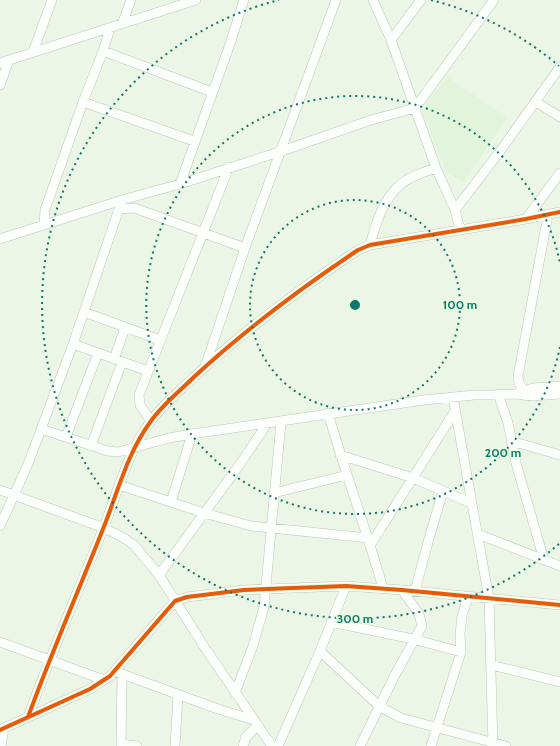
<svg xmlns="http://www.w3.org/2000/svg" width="560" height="746" viewBox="0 0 560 746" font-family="Cabin,sans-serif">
<rect width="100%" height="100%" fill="#ebf6e6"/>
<!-- built -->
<path fill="#e2f5db" d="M447 77 508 118 463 182 446 172 422 110Z"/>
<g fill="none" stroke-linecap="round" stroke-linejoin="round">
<defs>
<path id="minor" d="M373 0 391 40 436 168 455 210 460 229
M122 24 131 0
M391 40 421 0
M103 51 212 92
M33 52 52 0
M0 63 196 0
M0 85 9 60
M83 102 194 141
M536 102 560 117
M180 184 230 44 244 0
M119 209 132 208 137 209 245 248
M455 210 498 154 560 67
M526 219 560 173
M44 225 45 210 83 102 103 51 110 29
M0 239 122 200 180 184 282 151 371 120 415 108 494 0
M370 245C376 223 383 199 401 184 411 176 424 172 436 168
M84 312 160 340
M73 344 148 371
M114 359 125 328
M205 367 245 248 336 0
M518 393 533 388 560 386
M498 394 508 423 516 463 544 560
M526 396 519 383 518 376 548 215
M453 397 489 599 493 746
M328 413C345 472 366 529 383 588
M151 421 140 405 139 395 229 167
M41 429 108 451 118 452 169 438 192 434 424 400 474 395 516 394 533 396 560 394
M66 437 98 353
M511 441 560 455
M91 446 122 362
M340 455 413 478 471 503
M119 485 204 513 251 526 368 538
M0 490 104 528 122 537 134 545 159 575 205 648 272 746
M274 493 347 475
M171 502 192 434
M0 526 28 464 73 344 122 200
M478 534 560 566
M371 544 455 411
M159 575 238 467 267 424
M415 591 428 542 443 491
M331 622 413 639 461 652
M0 642 104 680
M320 651 379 706 401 718 506 746
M491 665 560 682
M114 671 218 709 254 720
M235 693 253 646 264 607 281 422
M28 717C51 654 78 592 103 529 118 492 127 453 151 421 163 404 180 391 195 376 245 330 301 288 358 250L370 245 526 219 560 212
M0 730 90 689 110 676 175 601 187 597 244 590 346 586 402 590 560 605
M121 744 137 746
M1 746 4 728
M121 746 122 674
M175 746 178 695
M243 746 246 737 258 725
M278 746 320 651 346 586
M360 746 396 673 422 626 419 614 402 590
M431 746 461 652 460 634 462 616 468 597"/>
</defs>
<!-- minor casing -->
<use href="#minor" stroke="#bdc6b9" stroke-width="10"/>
<!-- minor -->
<use href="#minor" stroke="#fcfefb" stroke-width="9"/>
<defs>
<path id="cycleway" d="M28 717C51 654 78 592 103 529 118 492 127 453 151 421 163 404 180 391 195 376 245 330 301 288 358 250L370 245 526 219 560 212
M0 730 90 689 110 676 175 601 187 597 244 590 346 586 402 590 560 605"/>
</defs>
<!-- cycleway casing -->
<use href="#cycleway" stroke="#e8fce0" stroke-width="6"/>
<!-- cycleway -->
<use href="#cycleway" stroke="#e8590c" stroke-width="4"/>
</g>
<!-- distance rings -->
<g fill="none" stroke="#0f766e" stroke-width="2" stroke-dasharray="2 4">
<circle cx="355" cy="305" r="105"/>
<path d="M560 347A209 209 0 1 1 560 263"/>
<path d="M559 544A314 314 0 1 1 279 0M431 0A314 314 0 0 1 559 66"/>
</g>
<circle cx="355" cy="305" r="6" fill="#0f766e" stroke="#e8fce0" stroke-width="2"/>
<g font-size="12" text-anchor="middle" font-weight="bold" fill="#0f766e" stroke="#e8fce0" stroke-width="3.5" stroke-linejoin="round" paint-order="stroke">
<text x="460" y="309">100 m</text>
<text x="503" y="457">200 m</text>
<text x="355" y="623">300 m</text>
</g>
</svg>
